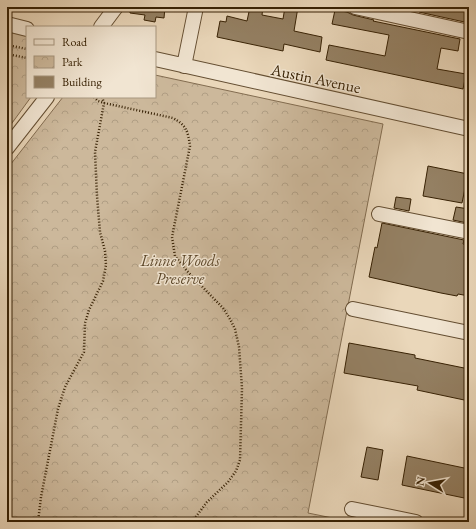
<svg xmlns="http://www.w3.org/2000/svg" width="476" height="529" viewBox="0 0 476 529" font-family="'EB Garamond',serif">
<defs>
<pattern id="park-crowns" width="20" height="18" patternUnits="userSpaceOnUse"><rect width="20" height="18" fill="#ccb89b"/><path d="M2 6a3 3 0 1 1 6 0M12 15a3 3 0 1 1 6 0" fill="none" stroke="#b09e84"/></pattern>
</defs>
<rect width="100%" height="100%" fill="#ead7ba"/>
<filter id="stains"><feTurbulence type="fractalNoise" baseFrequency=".005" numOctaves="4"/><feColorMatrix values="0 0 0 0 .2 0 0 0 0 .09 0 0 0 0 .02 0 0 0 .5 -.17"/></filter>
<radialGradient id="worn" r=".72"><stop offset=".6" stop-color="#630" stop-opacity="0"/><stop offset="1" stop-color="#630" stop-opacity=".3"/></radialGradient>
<!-- park -->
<path fill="url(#park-crowns)" stroke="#826c50" d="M7 30 27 34V97H31L7 130Z
M155 75 383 124 308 513 352 522H7V169L63 97H155Z"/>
<!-- building -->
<path fill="#948063" stroke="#372104" d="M130 7H165L164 18 156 17 155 22 144 20 145 15 130 13Z
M250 7H263L262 15 283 19 285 7H298L294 31 322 37 320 52 284 44 283 51 217 37 220 21 226 22 227 16 247 21Z
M420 7H452L469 10V23L419 12Z
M335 10 347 12 353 15 374 20 373 21 460 39 458 51 441 48 437 69 466 74 463 89 326 60 329 45 385 56 389 35 332 24Z
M428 166 468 174 462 203 423 196Z
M396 197 411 199 409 211 394 208Z
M456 207 469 209 467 223 453 220Z
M382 223 464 240 463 244 469 245V296L458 294 457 296 441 293 369 277 375 247 377 248Z
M349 343 415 355V358L469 369V401L417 390 418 386 344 373Z
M367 447 383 450 378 480 361 477Z
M407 456 469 469V499L402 485Z"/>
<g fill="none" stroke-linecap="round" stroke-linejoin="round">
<defs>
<path id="minor" d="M355 7 469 32
M7 24 27 29
M101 27 116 7
M155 59 469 129
M184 66 196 7
M7 148 47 97
M379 214 469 232
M353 309 469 333
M352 509 416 522"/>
</defs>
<!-- minor casing -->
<use href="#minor" stroke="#644e32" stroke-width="16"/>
<!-- path -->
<path stroke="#372104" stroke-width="2.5" stroke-dasharray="1 2" stroke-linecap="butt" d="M7 45 27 49
M7 54 27 58
M94 97 98 101 104 103 173 118C186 125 188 131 190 146L172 237 175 256 187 271 223 308 230 319 235 329 239 347 242 388 240 460 236 471 228 482 207 502 192 522
M38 522 41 497 58 409 65 387 84 352 85 323 89 310 103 281 106 265 105 251 100 232 97 196 95 152 104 103 102 97"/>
<!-- minor -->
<use href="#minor" stroke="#f1e5d2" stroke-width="14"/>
</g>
<g text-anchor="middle" stroke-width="3" stroke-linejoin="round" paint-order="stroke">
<!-- street labels -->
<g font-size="16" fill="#372104" stroke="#f1e5d2">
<text transform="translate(316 78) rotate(12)" y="6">Austin Avenue</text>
</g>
<!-- park labels -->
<g font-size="16" font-style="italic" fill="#5c472a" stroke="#f1e5d2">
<text x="180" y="266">Linne Woods<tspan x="180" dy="18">Preserve</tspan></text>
</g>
</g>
<!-- margin -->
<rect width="476" height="529" fill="none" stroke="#ead7ba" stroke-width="24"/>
<rect x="8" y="8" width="460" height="513" fill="none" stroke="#372104" stroke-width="2"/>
<rect x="12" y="12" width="452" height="505" fill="none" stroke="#372104"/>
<!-- legend -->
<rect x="26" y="26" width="130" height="72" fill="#f1e5d2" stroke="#a79780"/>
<rect x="34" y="39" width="20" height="6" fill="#f1e5d2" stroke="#a79780"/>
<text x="62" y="46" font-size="12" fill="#372104">Road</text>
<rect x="34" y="56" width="20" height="12" fill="url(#park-crowns)" stroke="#a79780"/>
<text x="62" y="66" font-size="12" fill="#372104">Park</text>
<rect x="34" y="76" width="20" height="12" fill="#948063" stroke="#a79780"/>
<text x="62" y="86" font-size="12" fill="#372104">Building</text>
<!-- north arrow -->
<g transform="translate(430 483) rotate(281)" stroke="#f1e5d2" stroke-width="3" paint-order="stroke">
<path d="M0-3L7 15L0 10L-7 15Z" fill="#372104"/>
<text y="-6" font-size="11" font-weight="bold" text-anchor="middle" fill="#372104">N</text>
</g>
<rect width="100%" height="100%" filter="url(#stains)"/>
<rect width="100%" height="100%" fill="url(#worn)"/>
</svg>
